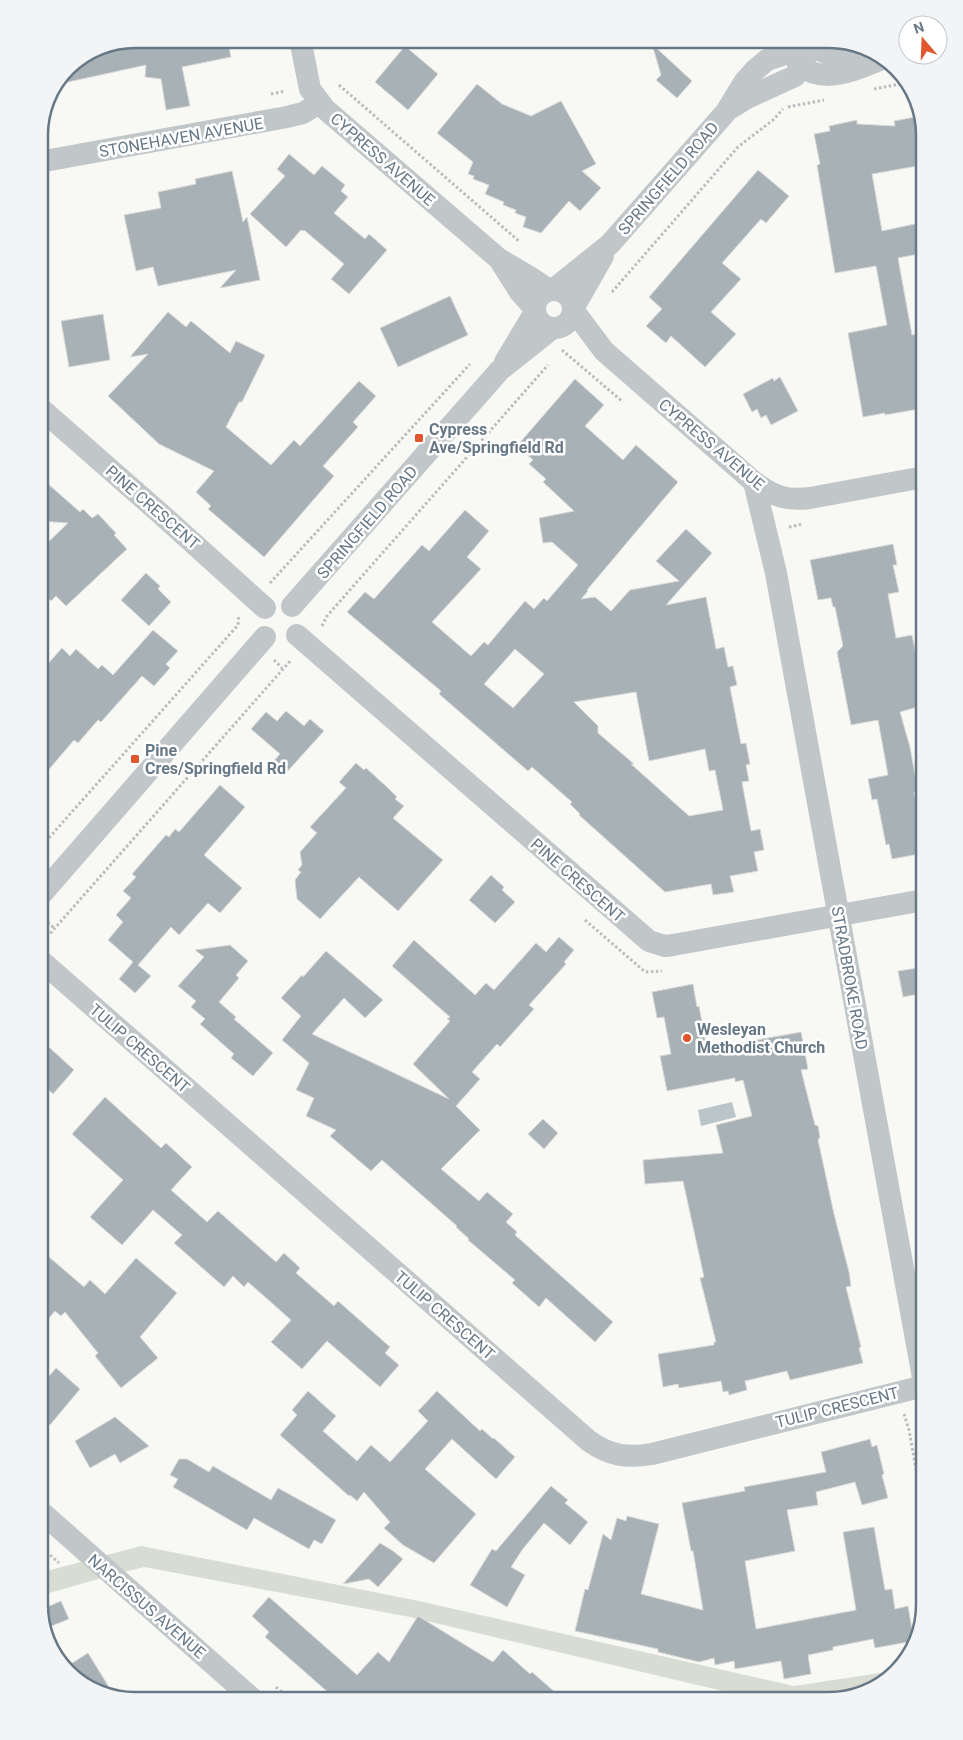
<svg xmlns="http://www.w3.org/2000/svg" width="963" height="1740" viewBox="0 0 963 1740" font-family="Roboto,sans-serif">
<rect width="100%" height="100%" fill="#f8f8f5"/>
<!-- green -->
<path fill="#d8ddd4" d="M141 1546 419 1601 794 1686 893 1671 866 1694 829 1701H765L410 1617 144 1567 112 1575 39 1596V1573Z"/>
<!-- water -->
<path fill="#bac5ca" d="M732 1102 736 1117 701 1126 698 1110Z"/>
<!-- building -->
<path fill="#a8b1b6" stroke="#dadad8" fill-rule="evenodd" d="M134 39H227L231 57 182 67 190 106 166 110 161 79 145 77 146 65 59 84 67 67 98 46Z
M652 44 692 81 677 98 656 80 661 75Z
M405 46 438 74 408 110 375 82Z
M477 84 502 104 531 116 561 101 596 164 582 171 601 188 580 211 569 201 541 233 523 227 526 217 515 213 516 210 503 205 504 202 485 194 489 185 473 179 474 176 468 174 473 162 437 133Z
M915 117 923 165 872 174 882 231 924 222V253L898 258 912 335 924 333V408L885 415V413L863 417 848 333 887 325 876 266 835 273 817 165 820 164 814 134 830 131 829 126 857 120V124L895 126 894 121Z
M289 154 314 175 322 166 345 185 341 191 348 197 334 213 365 239 369 234 387 250 349 294 331 279 344 264 304 230 303 231 301 230 286 247 250 214 285 176 277 169Z
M758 170 789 196 766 223 761 219 722 263 741 279 711 312 736 334 705 367 671 336 666 343 646 326 662 309 649 297Z
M232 171 243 222 247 217 260 280 220 288 236 270 158 286 153 267 136 271 124 215 161 208 158 192 196 184 195 179Z
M450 296 468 335 398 367 380 328Z
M168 312 186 327 191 321 230 353 236 341 265 355 242 402H239L226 427 271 465 294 440 300 446 359 381 376 396 353 422 358 427 323 466 334 476 264 557 208 509 211 506 196 492 214 471 159 444 108 396 148 354 130 357Z
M103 314 110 360 69 367 61 321Z
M780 377 798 411 771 425 766 415 761 418 757 409 752 412 743 394 773 378 774 381Z
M575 379 604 405 585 426 623 460 636 445 678 482 587 590 588 591 581 599 595 597 611 611 630 590 679 581 656 561 686 529 712 553 666 605 706 597 716 649 724 647 728 667 733 666 737 685 730 687 741 744 746 743 750 764 746 765 749 781 742 782 751 831 760 829 764 850 754 852 758 871 730 876 734 892 713 895 711 884 665 892 579 815 580 814 570 804 572 802 532 767 528 771 439 694 441 691 347 612 365 592 374 599 422 545 429 551 465 510 489 531 467 557 481 569 432 622 471 656 484 642 488 645 525 601 534 609 544 598 547 601 578 565 552 542 543 543 539 518 574 511 543 482 546 479 529 464 533 460 517 446ZM515 649 544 674 513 708 484 684ZM636 692 649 761 705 749 709 771 715 770 723 810 689 816 631 764H634L598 733V726L574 702Z
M39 476 80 512 83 509 92 518 98 514 116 533 114 535 127 549 66 606 56 596 51 601 39 588V551L68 523 39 521Z
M893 544 897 565H893L899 592 888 594 896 638 912 635 919 670 924 669V705L900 712 910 747 918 792H914L924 841 917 843 919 854 892 859 889 844 886 845 877 799 872 800 868 779 888 775 878 720 851 725 837 652 843 646 835 607H833L831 598 818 600 810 560Z
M146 573 160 586 158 589 171 602 149 626 121 600Z
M153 630 178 651 166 664 170 668 154 686 142 676 101 722 98 720 78 743 74 740 39 781V674L62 648 70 656 76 649 98 669 102 665 113 675Z
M286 711 304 726 310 719 324 731 285 774 272 763 280 754 251 729 266 712 277 721Z
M356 763 364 770 366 768 388 788 397 797 395 799 404 806 393 818 443 860 398 911 359 877 320 919 297 899 295 880 301 872 298 870 302 865 300 852 317 833 310 827 346 788 339 782Z
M220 785 245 807 204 855 242 888 220 913 208 903 179 935 171 927 138 965 151 976 135 993 119 979 133 962 108 940 123 922 116 915 131 898 123 891 136 877 132 874 166 835 169 837 175 829 179 832Z
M491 875 504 887 502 890 515 902 495 923 469 900Z
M559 937 574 950 564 962 566 964 529 1005 534 1009 500 1047 497 1044 472 1072 480 1079 456 1106 480 1130 441 1169 479 1201 487 1192 513 1214 506 1222 517 1232 515 1235 613 1322 595 1342 546 1298 539 1307 512 1283 515 1280 468 1240 469 1239 456 1227 457 1226 382 1160 371 1171 330 1136 336 1130 306 1116 314 1098 296 1090 309 1063 282 1040 301 1016 281 998 302 975 303 977 326 951 383 1000 365 1018 344 998 312 1034 449 1099 413 1064 450 1021 447 1019 450 1017 392 966 414 940 475 995 486 983 494 990 536 943 546 952Z
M230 945 248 961 236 975 239 978 219 1002 236 1017 234 1019 273 1053 253 1076 231 1058 234 1054 200 1024 205 1019 191 1007 196 1001 178 986 204 957 195 950Z
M924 967V993L903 997 898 971Z
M693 984 697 1007 699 1006 707 1049 801 1032 808 1069 801 1070 815 1125 818 1126 820 1137 818 1140 834 1214 849 1272 851 1286 846 1287 861 1347 859 1348 863 1363 790 1380 787 1371 745 1381 747 1390 729 1395 728 1391 723 1392 721 1381 679 1388 678 1384 663 1387 658 1354 714 1345V1342H716L700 1278 704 1277 683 1181 645 1184 643 1160 723 1153 716 1125 752 1116 743 1080 735 1082V1078L667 1091 660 1056 671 1054 664 1017 657 1018 652 992Z
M39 1038 74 1070 53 1094 39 1081Z
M105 1097 161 1148 166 1143 192 1167 171 1190 207 1222 218 1211 276 1262 284 1253 300 1268 296 1273 334 1306 338 1301 390 1347 385 1353 399 1365 380 1387 327 1341 302 1369 271 1342 291 1320 248 1282 244 1287 233 1276 224 1287 174 1243 182 1235 153 1210 122 1245 90 1217 123 1180 72 1134Z
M543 1119 558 1133 544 1149 528 1134Z
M49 1257 84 1287 90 1280 105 1294 136 1258 177 1293 140 1337 158 1358 121 1388 95 1356 98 1353 65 1312 61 1316 55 1311 39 1330V1268Z
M56 1368 80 1389 50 1425 39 1415V1388Z
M308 1391 336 1416 323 1431 357 1461 371 1445 390 1462 428 1421 418 1411 437 1391 480 1431 482 1429 493 1439 494 1438 515 1457 496 1479 452 1439 425 1469 476 1514 434 1563 403 1545 384 1528 390 1522 364 1492 357 1501 350 1495 349 1496 280 1435 297 1415 292 1410Z
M115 1417 149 1446 120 1463 115 1454 90 1468 75 1441Z
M870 1439 872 1447 877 1445 884 1474 882 1475 888 1498 862 1505 855 1482 816 1492 818 1505 787 1510 795 1551 745 1561 756 1629 856 1610 843 1532 874 1527 885 1590 892 1589 895 1609 908 1606 914 1641 875 1648 873 1639 833 1647V1650L808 1655 811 1674 784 1679 781 1661 735 1669 734 1661 715 1665 714 1658 699 1662 658 1652V1649L575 1631 585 1589 588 1590 603 1534 611 1540 617 1518 626 1521 627 1516 659 1524 641 1594 703 1610 693 1551H691L682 1503 745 1491 744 1487 826 1472 821 1452Z
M179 1459H187L209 1472 213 1466 271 1500 278 1488 336 1520 322 1544 314 1540 309 1549 254 1518 247 1530 173 1487 178 1479 170 1475Z
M551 1486 568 1500 565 1503 588 1522 570 1545 544 1523 522 1550 511 1567 525 1575 507 1607 470 1585 492 1549 496 1551Z
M380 1543 393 1551 403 1559 378 1587 369 1579 343 1584Z
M269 1597 357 1675 378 1652 389 1662 418 1616 493 1662 503 1650 530 1674 532 1672 565 1701H338L265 1637 269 1632 252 1616Z
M61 1601 69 1619 44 1629 40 1610Z
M88 1653 115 1697 81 1685 66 1667Z"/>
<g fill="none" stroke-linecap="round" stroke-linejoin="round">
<!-- path -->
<path stroke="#b9bdc0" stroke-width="3" stroke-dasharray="2.5 2.5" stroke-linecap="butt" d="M744 48 748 39
M339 85 520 242
M874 89 905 83
M271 94 285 91
M788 107 824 100
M612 292 738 147 773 120 783 109
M562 350 623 402
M789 527 803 524
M270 583 470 364
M322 626 327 616 548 365
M274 660 282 668
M39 849 238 625 239 615
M44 919 55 929
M585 920 644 971 648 972 662 971
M47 937 291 660
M904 1414 909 1430 924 1513
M39 1479 49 1488
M39 1545 59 1563
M276 1687 292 1701"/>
<!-- street -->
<path stroke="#c1c6c9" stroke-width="22" d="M300 39 310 89 325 109 499 259 533 279 549 290
M808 39C823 59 837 54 859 54 865 54 872 56 879 57
M786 40C804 93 846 74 884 58
M731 108 747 98 795 76 808 53
M39 162 287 117 303 113 319 103
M501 262 520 292 535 309
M554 289 610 244 726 112 745 81 754 71 767 60 812 45
M535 309a19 19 0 1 1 38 0a19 19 0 1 1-38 0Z
M574 307 603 256
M574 311 604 351 754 482C774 496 785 501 810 498L924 477
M505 362 535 312
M39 407 162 515 265 608
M754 482 776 573 924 1383
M292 606 500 370 553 328
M297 635 649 941 665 946 673 945 924 900
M39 897 265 637
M39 959 589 1441C610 1456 627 1458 652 1454L924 1386
M39 1510 255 1701"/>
</g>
<!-- markers -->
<g fill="#e1562c" stroke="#fff" stroke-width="2">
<rect x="414" y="433" width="10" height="10" rx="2.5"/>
<rect x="130" y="754" width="10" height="10" rx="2.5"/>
<circle cx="687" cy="1038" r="5"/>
</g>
<g text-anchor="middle" stroke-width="5" stroke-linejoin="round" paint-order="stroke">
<!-- street labels -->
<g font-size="16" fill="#677886" stroke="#fff">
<text transform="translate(181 137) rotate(-10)" y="6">STONEHAVEN AVENUE</text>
<text transform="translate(383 159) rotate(41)" y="6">CYPRESS AVENUE</text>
<text transform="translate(668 178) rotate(-49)" y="6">SPRINGFIELD ROAD</text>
<text transform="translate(712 444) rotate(40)" y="6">CYPRESS AVENUE</text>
<text transform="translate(153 507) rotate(41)" y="6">PINE CRESCENT</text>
<text transform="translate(367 522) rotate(-49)" y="6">SPRINGFIELD ROAD</text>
<text transform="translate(578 880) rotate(41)" y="6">PINE CRESCENT</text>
<text transform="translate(850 978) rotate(80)" y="6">STRADBROKE ROAD</text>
<text transform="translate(140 1048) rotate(41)" y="6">TULIP CRESCENT</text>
<text transform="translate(445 1315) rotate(41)" y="6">TULIP CRESCENT</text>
<text transform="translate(837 1407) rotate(-14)" y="6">TULIP CRESCENT</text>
<text transform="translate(147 1606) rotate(41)" y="6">NARCISSUS AVENUE</text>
</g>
<!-- poi labels -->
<g font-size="16" font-weight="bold" fill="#677886" stroke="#fff" text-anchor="start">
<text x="429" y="435">Cypress<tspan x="429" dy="18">Ave/Springfield Rd</tspan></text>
<text x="145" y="756">Pine<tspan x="145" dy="18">Cres/Springfield Rd</tspan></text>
<text x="697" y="1035">Wesleyan<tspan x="697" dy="18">Methodist Church</tspan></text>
</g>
</g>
<!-- crop -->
<path d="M0 0H963V1740H0ZM135 48H829A87 87 0 0 1 916 135V1605A87 87 0 0 1 829 1692H135A87 87 0 0 1 48 1605V135A87 87 0 0 1 135 48Z" fill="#f3f4f5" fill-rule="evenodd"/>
<path fill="none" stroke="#677886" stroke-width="2.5" d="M135 48H829A87 87 0 0 1 916 135V1605A87 87 0 0 1 829 1692H135A87 87 0 0 1 48 1605V135A87 87 0 0 1 135 48Z"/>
<!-- north arrow -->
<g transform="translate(923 40) rotate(341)"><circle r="24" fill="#ffffff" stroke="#c2c9cf"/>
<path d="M0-4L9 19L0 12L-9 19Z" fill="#e1562c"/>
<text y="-8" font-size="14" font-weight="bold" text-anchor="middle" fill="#677886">N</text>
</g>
</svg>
